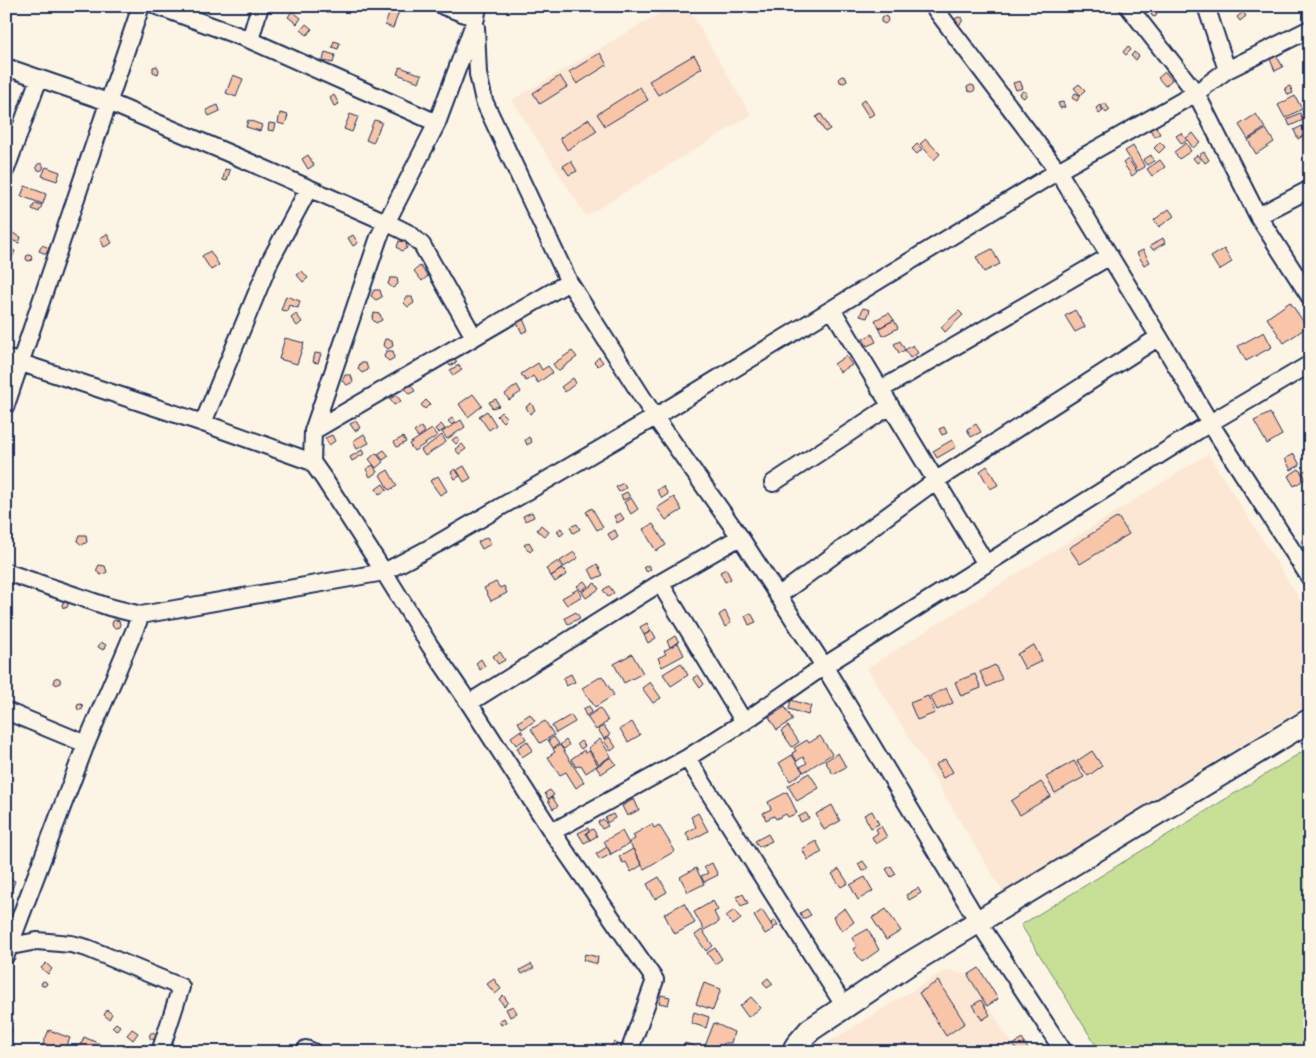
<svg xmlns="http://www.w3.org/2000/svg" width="1316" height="1058" viewBox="0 0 1316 1058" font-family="Pangolin,sans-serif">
<rect width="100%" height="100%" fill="#fcf5e5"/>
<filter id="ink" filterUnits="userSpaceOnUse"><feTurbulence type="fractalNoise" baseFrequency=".02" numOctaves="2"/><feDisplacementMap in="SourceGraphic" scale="10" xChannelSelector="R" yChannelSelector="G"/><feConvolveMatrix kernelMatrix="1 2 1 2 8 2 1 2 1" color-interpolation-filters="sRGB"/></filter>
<g filter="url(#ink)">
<!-- built -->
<path fill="#fbe7d3" d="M672 6H687L751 115 586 216 512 100Z
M1208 454 1310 615V703L1003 892 867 668Z
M947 969 969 976 1017 1052H815L816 1050Z"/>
<!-- green -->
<path fill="#c8e096" stroke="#72887a" d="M1310 747V1052H1100L1021 925Z"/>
<!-- building -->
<path fill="#f9c5a9" stroke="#1b2f5e" d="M382 6 389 8 386 14 380 12Z
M392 6H401L393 28 385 25Z
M874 6V9L872 12 868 10 867 6Z
M292 11 301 18 297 24 288 17Z
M1154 11 1156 12 1157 15 1155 17 1152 16 1151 13Z
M1243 12 1246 16 1240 21 1237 17Z
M883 16 887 17 888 21 885 24 881 22V19Z
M958 17 962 18V22L959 25 956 23 955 19Z
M306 24 312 29 307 35 301 30Z
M334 41 340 43 338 49 332 47Z
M1128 46 1131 50 1126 55 1123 52Z
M325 52 335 55 333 63 323 61Z
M1134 52 1139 56 1136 60 1131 56Z
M600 53 607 65 577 84 569 72Z
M694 55 702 68 658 95 649 81Z
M1276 55 1283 67 1275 71 1270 59Z
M157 66 159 70 158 74 153 72V67Z
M400 67 422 75 419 82 397 74Z
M1165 72 1172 80 1165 86 1158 78Z
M233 75 243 79 236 97 226 93Z
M560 76 567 87 540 104 533 93Z
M842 76 846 77 847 81 844 83 840 82 839 78Z
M1020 81 1023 88 1016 90 1013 83Z
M1079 84 1085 90 1080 95 1074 88Z
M971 85 974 86 975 90 972 92 968 91 967 87Z
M1290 86 1293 93 1288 95 1285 88Z
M640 87 648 100 605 126 597 114Z
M1023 91 1026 92V95L1024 98 1021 96 1020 93Z
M1075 93 1080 95 1077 101 1072 98Z
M334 95 339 104 334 106 330 98Z
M1295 96 1302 109 1285 118 1278 105Z
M865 99 874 114 869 117 860 103Z
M1063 102 1065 107 1060 108 1058 103Z
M1105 103 1110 110 1106 113 1101 106Z
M218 105 220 111 209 116 206 110Z
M1100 105 1103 111 1099 114 1096 108Z
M1310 108V127L1308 128 1302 111Z
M280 113 288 115 285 125 278 123Z
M1300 113 1303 120 1290 126 1287 119Z
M350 114 358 117 352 132 344 129Z
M821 114 830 129 825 132 816 117Z
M1256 114 1265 128 1248 139 1239 125Z
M589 119 597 131 567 150 560 138Z
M248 120 262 125 260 131 246 127Z
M374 120 382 122 373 143 366 140Z
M1153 121 1160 134 1155 137 1147 125Z
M269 123 276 124 274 131 268 130Z
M1302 126 1306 134 1298 139 1294 130Z
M1266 129 1274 142 1256 154 1248 140Z
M1181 133 1187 140 1182 144 1176 136Z
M1193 133 1200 142 1193 148 1186 138Z
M926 139 940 154 934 160 920 144Z
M1160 142 1165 147 1159 153 1154 148Z
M1186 143 1191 151 1179 159 1174 152Z
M917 144 922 149 917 154 912 149Z
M1133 146 1145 167 1138 171 1125 151Z
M1204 152 1209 160 1205 163 1199 155Z
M308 155 314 165 308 169 302 159Z
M1151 155 1154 161 1147 165 1143 160Z
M1197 155 1201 160 1197 163 1193 158Z
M1128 159 1137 172 1132 176 1123 163Z
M1160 160 1165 167 1152 176 1147 169Z
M571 161 577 171 569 175 563 166Z
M36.5 167a3.5 3.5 0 1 1 7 0a3.5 3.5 0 1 1-7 0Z
M46 167 60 172 57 181 42 176Z
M225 169 230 170 227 181 223 180Z
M25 186 46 194 43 204 21 196Z
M35 203 42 205 39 212 32 209Z
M1169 209 1174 216 1159 227 1154 220Z
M8 231 21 237 19 243 6 238Z
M107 234 112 243 104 247 100 238Z
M353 235 358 243 353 246 348 238Z
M1163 238 1165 243 1153 250 1150 246Z
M399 241 406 242 407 248 402 251 397 247Z
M42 245 49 248 46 254 39 251Z
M7 248 15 251 11 260 6 258Z
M992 249 1000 264 984 272 976 257Z
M1224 249 1232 262 1219 270 1211 257Z
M1143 250 1150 262 1144 265 1137 253Z
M210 251 219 265 211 270 202 256Z
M26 258a3 3 0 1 1 6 0a3 3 0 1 1-6 0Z
M6 258 12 261 9 268 6 267Z
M420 266 428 276 422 281 414 271Z
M302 271 308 278 303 282 297 275Z
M390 278H397L398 284 393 288 388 284Z
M374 290H380L382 297 376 300 371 296Z
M286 296 300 301 298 308 289 305 287 311 281 310Z
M406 297H412L414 303 408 307 404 303Z
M1290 302 1307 327 1284 343 1267 318Z
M863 308 870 310 867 318 860 316Z
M1075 310 1085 327 1075 332 1065 316Z
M959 311 963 315 945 332 941 327Z
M374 313 380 314 382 320 376 323 372 319Z
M889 313 894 320 879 328 875 320Z
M296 314 302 322 297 326 291 318Z
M521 315 528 330 522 333 515 318Z
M894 320 898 328 883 336 879 328Z
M1264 332 1272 347 1246 361 1238 346Z
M872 334 876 342 867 346 863 339Z
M285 338 304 343 297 364 279 359Z
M385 339 392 340 393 346 388 349 383 345Z
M900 341 905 350 899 353 894 344Z
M913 345 918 353 910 358 905 350Z
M386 351H393L394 358 389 361 384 357Z
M572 351 577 357 558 371 553 364Z
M315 353 321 354 318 363 313 362Z
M453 356 457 362 450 366 447 361Z
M846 356 852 365 840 372 834 364Z
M599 357 603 362 598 366 594 362Z
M360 363H366L368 370 362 373 358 369Z
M538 363 542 370 548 366 553 372 538 383 533 376 526 381 521 374Z
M459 365 462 370 453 376 450 370Z
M345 375H351L353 382 347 385 342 381Z
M573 378 576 383 565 392 561 387Z
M411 385 415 391 409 394 405 388Z
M517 385 521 392 509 400 505 394Z
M473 394 482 406 468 417 459 404Z
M396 395 401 401 394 405 390 399Z
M496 399 499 406 492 408 489 402Z
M426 400 430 404 425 409 421 405Z
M531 403 535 410 530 414 526 407Z
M487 411 496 425 489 430 479 416Z
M501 412 507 418 503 422 497 416Z
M1270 413 1282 435 1267 444 1254 421Z
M452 418 455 422 452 425 448 421Z
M461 420 465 427 447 439 442 432Z
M356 421 360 428 355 431 350 424Z
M441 424 445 429 439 433 435 429Z
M976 424 981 432 971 437 967 429Z
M421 427 425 432 418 437 414 432Z
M944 427 947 433 942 435 939 429Z
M432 429 437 436 414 451 409 444Z
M364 434 369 443 357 449 353 441Z
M332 435 335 441 329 445 325 438Z
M442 435 446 442 425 456 421 450Z
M403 437 406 442 397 447 394 442Z
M456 437 460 440 456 444 452 440Z
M529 437 532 442 527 445 525 440Z
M952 440 956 447 937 458 933 451Z
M462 444 466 449 459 454 455 449Z
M362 450 364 454 352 461 350 457Z
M384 450 389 456 383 460 378 454Z
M376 453 383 462 376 468 369 459Z
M1294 454 1300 465 1291 470 1285 459Z
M373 465 377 472 370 477 366 469Z
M464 466 471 478 464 482 457 470Z
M987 466 998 485 990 489 980 471Z
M1310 468V484L1302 472Z
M455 469 460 476 455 479 451 472Z
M1299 469 1305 479 1294 486 1288 476Z
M388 470 397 486 389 490 380 475Z
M438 476 447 491 440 495 430 481Z
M623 483 626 488 619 492 616 487Z
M383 484 387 490 379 494 376 489Z
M663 486 668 494 662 498 657 490Z
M627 492 630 497 623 500 621 495Z
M674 497 682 510 666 520 657 508Z
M631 498 638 509 631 514 624 502Z
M592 508 603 527 597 530 586 512Z
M532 512 534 517 525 521 523 516Z
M620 513 624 519 617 523 614 516Z
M1118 517 1129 534 1080 564 1069 548Z
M577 524 580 529 573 533 570 527Z
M653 524 666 545 656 551 643 529Z
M541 525 549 532 545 537 537 530Z
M561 528 564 533 560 536 557 531Z
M615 530 618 537 612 541 608 534Z
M79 535H86L87 542 82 545 77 541Z
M487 537 491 544 482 549 478 542Z
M529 542 533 549 530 552 524 545Z
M574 552 578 558 564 567 560 561Z
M558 561 563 568 551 576 546 569Z
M597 564 603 575 594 579 589 569Z
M99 565 105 566 107 572 101 575 96 571Z
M648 565 651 569 647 572 643 568Z
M563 568 567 574 555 582 551 576Z
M726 569 731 579 725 582 720 572Z
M584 581 588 586 581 591 577 586Z
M496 582 500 588 504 586 507 593 491 601 484 588Z
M595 583 599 589 586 598 582 592Z
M609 586 614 593 608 597 603 590Z
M578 589 582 596 567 605 562 598Z
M62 605a3 3 0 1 1 6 0a3 3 0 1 1-6 0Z
M725 611 731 623 725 627 719 615Z
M576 612 580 618 568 624 565 618Z
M751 613 756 622 749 625 745 616Z
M112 624a4 4 0 1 1 8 0a4 4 0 1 1-8 0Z
M647 623 651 631 644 635 640 627Z
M652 631 656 638 648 643 644 635Z
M675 636 679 642 670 647 667 641Z
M101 642 106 645 103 650 98 647Z
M678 643 684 655 662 667 658 658 666 654 664 651Z
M1034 645 1042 661 1025 669 1017 654Z
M500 652 505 660 498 664 493 656Z
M632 654 643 673 624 683 614 664Z
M481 659 485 666 480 670 476 663Z
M681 663 688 675 671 686 663 674Z
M995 665 1002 679 987 687 980 672Z
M571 674 575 682 566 686 563 678Z
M975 674 981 688 961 696 955 682Z
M698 675 704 684 700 688 693 678Z
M602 676 614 695 595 707 582 688Z
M53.5 681a3.5 3.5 0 1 1 7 0a3.5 3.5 0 1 1-7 0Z
M650 682 661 698 653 703 642 688Z
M946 688 953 703 937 710 930 696Z
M928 696 935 713 917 720 910 703Z
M791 700 811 706 808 715 789 709Z
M77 707a3 3 0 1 1 6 0a3 3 0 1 1-6 0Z
M589 706 592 712 586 716 583 709Z
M785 707 793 720 777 730 769 717Z
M600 708 608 721 596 730 587 717Z
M530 714 535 721 522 729 518 722Z
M571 715 575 722 556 733 552 726Z
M545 721 554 735 540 743 531 729Z
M632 722 640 735 628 742 620 729Z
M604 726 610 735 604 739 598 729Z
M788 726 799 742 792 747 781 731Z
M521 730 526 739 516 745 511 737Z
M820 736 832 754 804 772 800 767 807 763 803 757 797 761 792 753 796 751 794 748 807 740 809 743Z
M554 737 559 744 553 748 548 740Z
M609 737 616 747 611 751 604 741Z
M600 739 611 756 599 764 588 748Z
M566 740 569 745 564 749 560 745Z
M527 741 533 750 522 757 517 748Z
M581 741 585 746 581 749 577 744Z
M560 745 584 782 576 788 566 772 560 775 548 757 555 752 553 749Z
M584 750 585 753 589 751 598 765 586 773 581 765 576 767 571 759Z
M1092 751 1102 766 1088 776 1077 761Z
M838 753 846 767 833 774 825 761Z
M792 755 803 772 790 781 779 763Z
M611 757 616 764 601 774 596 767Z
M945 759 953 772 943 778 935 765Z
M1074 761 1084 777 1055 793 1046 777Z
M809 773 819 788 797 801 788 786Z
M1041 782 1051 796 1020 815 1011 801Z
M550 790 554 795 548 799 545 793Z
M787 792 797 813 788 817 786 814 776 819 774 816 766 820 763 813 771 809 768 802Z
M552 797 558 806 553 809 548 800Z
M634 799 639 810 627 816 622 806Z
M832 805 840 821 824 830 816 814Z
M872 811 879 824 871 828 864 815Z
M698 813 708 831 690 841 686 833 696 827 691 817Z
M806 813 809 818 801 822 798 817Z
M613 814 615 818 607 823 605 818Z
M603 819 608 826 602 829 598 822Z
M652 824 654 828 659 825 675 851 644 869 629 842 635 839 633 835Z
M881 826 887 837 876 844 872 837 878 833 876 829Z
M588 828 589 831 586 833 590 840 584 843 578 833Z
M593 829 597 836 590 840 586 833Z
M622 831 629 844 611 854 604 841Z
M768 834 772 841 759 847 755 841Z
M816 841 822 852 808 860 802 849Z
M607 847 611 854 600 860 596 854Z
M633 849 642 865 631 872 626 862 623 863 619 857Z
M863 861 868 868 862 871 858 864Z
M712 863 718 875 704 882 701 876 708 873 704 867Z
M891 866 896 874 891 877 886 869Z
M696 868 704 884 688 892 680 877Z
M839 869 848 883 841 887 832 874Z
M6 877 15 881 11 892 6 890Z
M659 877 667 892 655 899 647 884Z
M865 877 873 891 858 900 850 885Z
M918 888 921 893 909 900 906 895Z
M743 894 748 903 741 906 736 897Z
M713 901 718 910 714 912 719 922 704 930 694 912Z
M684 903 695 923 675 934 664 914Z
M845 908 854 922 842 931 833 917Z
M807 909 811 915 803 919 800 913Z
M886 909 901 931 886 940 872 918Z
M734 910 741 919 733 925 726 916Z
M762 910 774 929 765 934 754 916Z
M775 920 778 925 773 928 771 923Z
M868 929 879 950 862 962 853 949 857 946 852 938Z
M702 930 713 946 706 951 695 935Z
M715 948 722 959 715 964 707 953Z
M585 954 598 957 597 964 583 960Z
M46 963 52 969 48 974 41 968Z
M531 964 534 968 522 974 520 970Z
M979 968 998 999 987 1006 968 975Z
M768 978 773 984 767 988 763 982Z
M494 979 501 989 495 994 487 984Z
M44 981 46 982 47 984 45 986H43L41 985 42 982Z
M938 981 965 1023 946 1036 919 993Z
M704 983 721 989 713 1010 696 1004Z
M503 995 508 1002 504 1006 499 999Z
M661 995 670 997 668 1005 659 1003Z
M751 997 761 1008 748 1017 740 1006Z
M981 1000 990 1015 982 1020 973 1005Z
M513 1006 517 1013 510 1017 506 1009Z
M107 1010 112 1014 109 1019 104 1015Z
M694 1012 709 1017 706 1028 691 1023Z
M504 1018 506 1022 501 1025 499 1021Z
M116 1023 120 1026 116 1031 112 1027Z
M714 1023 734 1032 731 1043H724L721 1052H717L705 1046Z
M6 1031a3 3 0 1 1 6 0a3 3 0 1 1-6 0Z
M132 1029 138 1033 133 1040 127 1035Z
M49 1030 70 1038 64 1052H46L41 1049Z
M149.5 1036a3.5 3.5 0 1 1 7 0a3.5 3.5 0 1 1-7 0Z
M84 1037 100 1044 97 1052H78Z
M1022 1039 1030 1052H1018L1013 1045Z
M614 1042 619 1045 616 1051 610 1048Z
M685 1043 699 1048 697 1052H681Z
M137.5 1048a3.5 3.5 0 1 1 7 0a3.5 3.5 0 1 1-7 0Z"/>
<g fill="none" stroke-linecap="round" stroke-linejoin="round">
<defs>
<path id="street" d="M157 6 250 40 437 123
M443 6 476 18
M478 6 476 18 437 123 379 237 313 431 312 462 324 479 384 572 437 544 655 417 1058 171 1196 93 1227 70 1310 29
M933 6 1058 171 1159 337 1210 423 1310 578
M1128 6 1196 93 1258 216 1310 297
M1206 6 1227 70
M476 27 478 74 484 101 569 282 655 417 740 537 824 666 979 923 1064 1052
M250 40 260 6
M6 67 108 102 247 161 386 222 410 234 422 245 474 337
M6 169 39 78
M1258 216 1310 189
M832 309 986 564
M6 358 203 423 312 462
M880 390 1110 256
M6 405 141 6
M203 423 270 261 309 188
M313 431 569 282
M773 483 890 406
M6 572 109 607 141 615 384 572 430 646 469 703
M660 583 744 722
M778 596 935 481 1159 337
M6 711 86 744
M687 758 845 1007
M552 832 687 758 744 722 824 666 1210 423 1310 364
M6 947 37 941 71 944 87 948 181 987 160 1052
M6 955 86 744 141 615
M305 1052 306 1049 313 1052
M629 1052 655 980 552 832 469 703 660 583 740 537"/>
<path id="secondary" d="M793 1052 797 1045 810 1030 907 965 1310 720"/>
</defs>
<!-- street casing -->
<use href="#street" stroke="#1b2f5e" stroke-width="20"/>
<!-- secondary casing -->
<use href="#secondary" stroke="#1b2f5e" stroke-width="26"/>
<!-- street -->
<use href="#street" stroke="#fcf5e5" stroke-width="16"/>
<!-- secondary -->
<use href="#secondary" stroke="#fcf5e5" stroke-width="22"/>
</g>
</g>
<!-- margin -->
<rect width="1316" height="1058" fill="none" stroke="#fcf5e5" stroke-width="25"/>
<rect x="12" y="12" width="1291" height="1033" fill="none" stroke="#1b2f5e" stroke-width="2" filter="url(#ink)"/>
</svg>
